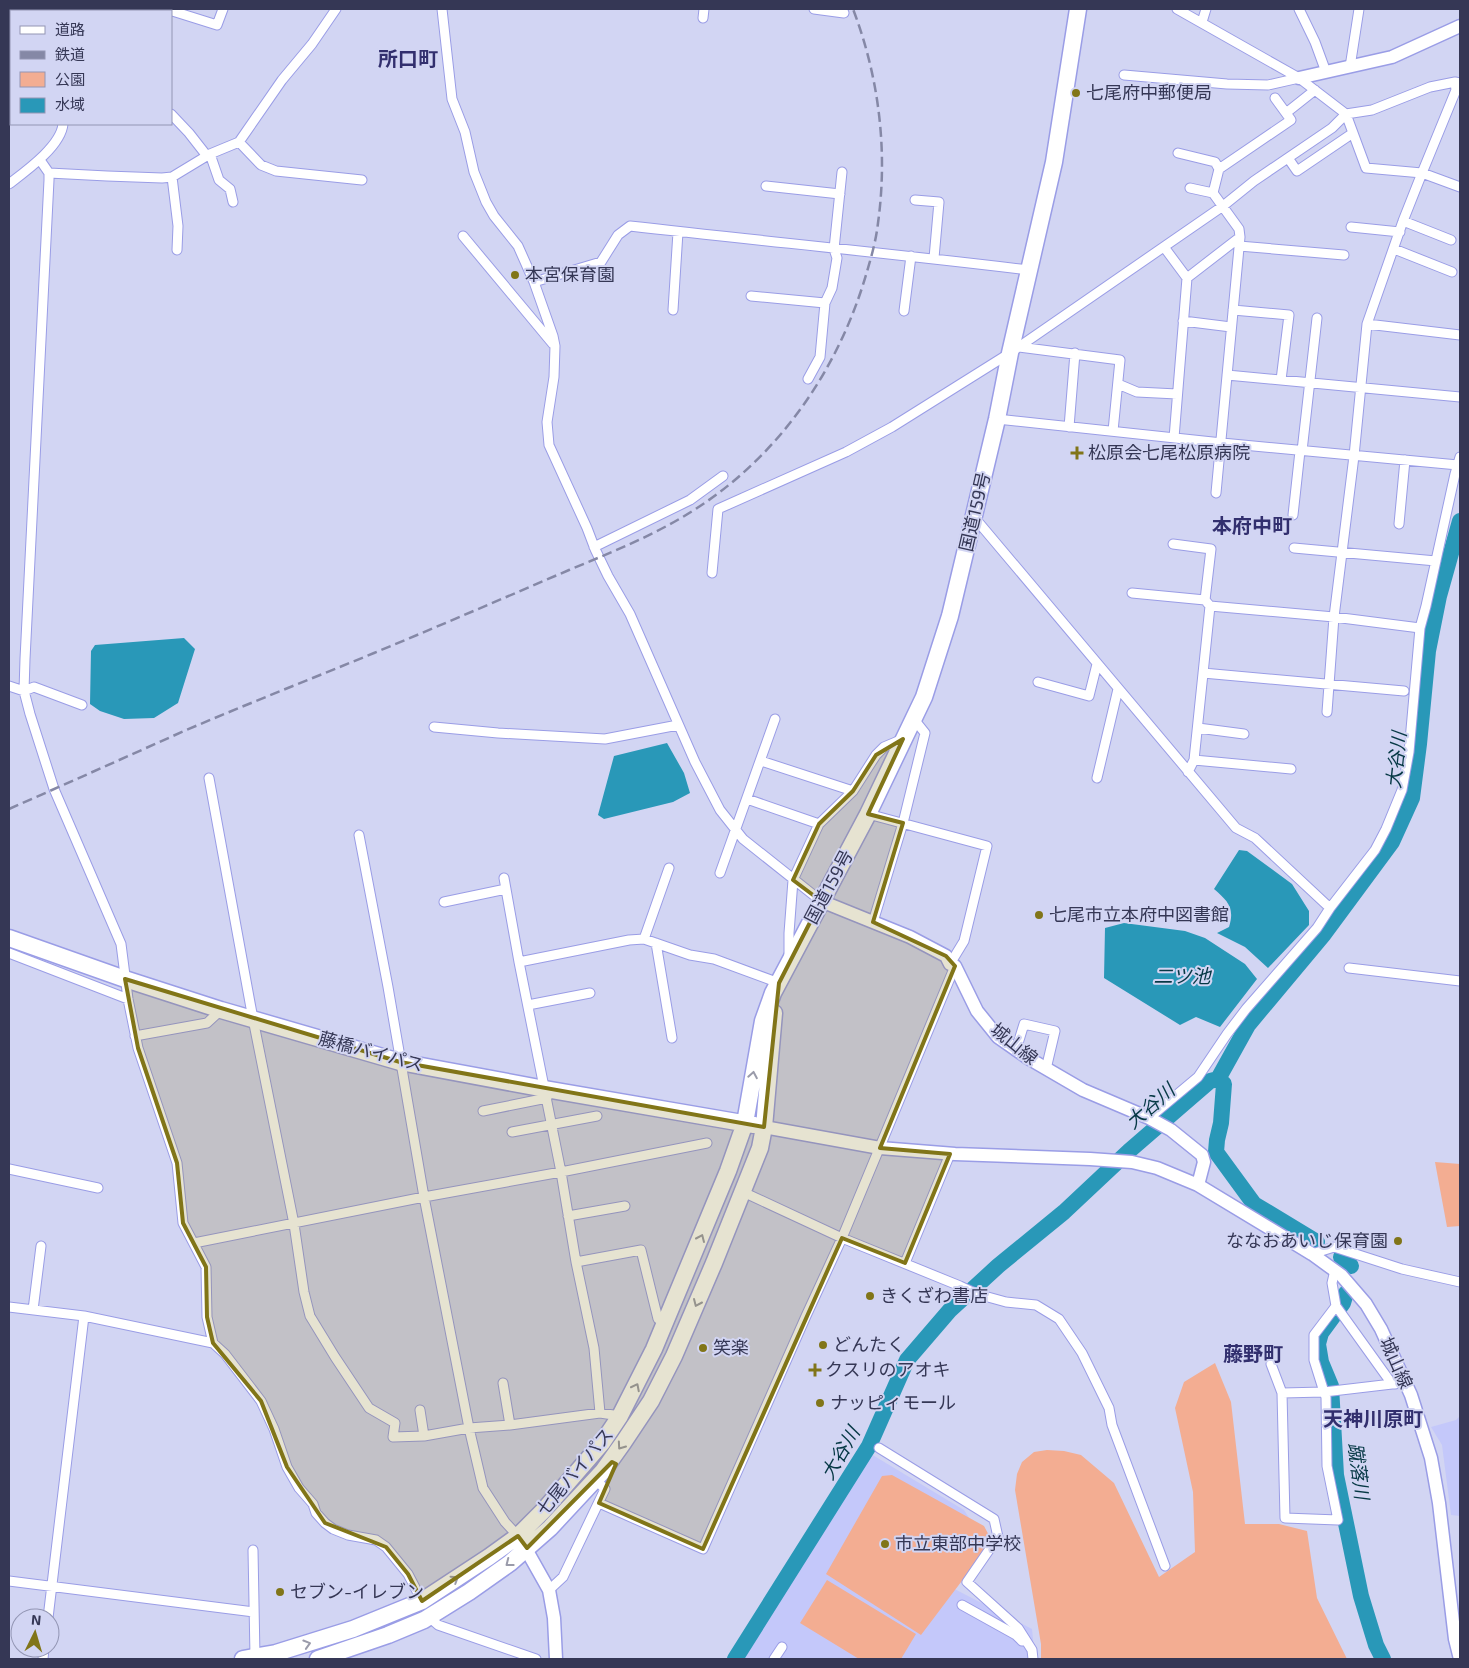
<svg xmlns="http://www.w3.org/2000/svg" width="1469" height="1668" viewBox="0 0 1469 1668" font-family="'Exo 2','Noto Sans JP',sans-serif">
<rect width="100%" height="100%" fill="#d2d5f3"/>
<!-- built -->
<path fill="#c4c8fa" d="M1460 1416V1516L1451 1515 1442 1445 1431 1427 1456 1420Z
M866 1451 964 1510 973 1524 937 1580 1032 1629 1035 1659H742L762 1629Z"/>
<!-- green -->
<path fill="#f3ad92" d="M1435 1162 1460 1164V1226L1447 1227Z
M1215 1363 1231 1402 1245 1524H1279L1307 1531 1317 1598 1347 1659H1041V1644L1015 1490 1017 1474 1022 1462 1034 1452 1047 1450 1064 1451 1081 1455 1114 1483 1159 1577 1195 1552 1193 1492 1175 1408 1184 1382Z
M892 1475 984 1526 992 1541 921 1635 826 1574 882 1476Z
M827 1580 916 1634 901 1659H859L800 1623Z"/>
<!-- water -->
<path fill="#2998b8" d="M184 638 195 649 178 703 154 718 124 719 100 711 90 704 91 651 95 645Z
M667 743 684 773 690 793 673 802 604 819 598 815 614 756Z
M1239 850 1247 851 1292 884 1309 911V925L1268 968 1245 947 1217 933 1229 927C1235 908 1228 901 1214 889Z
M1124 923 1185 931 1205 938 1245 964 1257 979 1220 1027 1196 1017 1180 1025 1104 978 1105 928Z"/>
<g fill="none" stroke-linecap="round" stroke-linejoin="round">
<!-- river -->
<path stroke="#2998b8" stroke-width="16" d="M1218 1079 1224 1084 1221 1123 1217 1140 1216 1152 1254 1204 1317 1242
M1341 1257 1351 1266
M1346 1293 1343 1303 1321 1333 1318 1344 1321 1362 1331 1386 1336 1475 1361 1596 1376 1645 1383 1659
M735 1659 869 1446 907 1360 950 1310 998 1266 1064 1212 1129 1151 1210 1081 1218 1079 1248 1025 1324 934 1392 842 1412 798 1419 744 1428 651 1439 596 1460 521"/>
<defs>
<path id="street" d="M76 9 96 11
M117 9 118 11
M166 9 217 25 223 9
M442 9 452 99 465 132 474 172 486 202 494 216 518 246 534 282 553 336 555 346 554 377 547 422 549 445 587 528 595 549 608 576 630 614 695 762 720 810 743 839 821 901
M814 9 844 13 842 9
M1177 9 1299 78 1346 114 1366 168 1422 173 1403 221 1367 324 1354 456 1334 617 1327 712
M1299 9 1315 42 1326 72
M132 11 147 9
M703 18 704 9
M1202 22 1206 9
M1350 67 1359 9
M1124 75 1227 84 1268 85 1299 78
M1455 82 1456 90 1422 173 1460 187
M1286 113 1315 90
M171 114 189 133 207 156
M239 142 261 165 276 171 362 180
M1178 153 1215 162 1219 169 1291 120 1275 98
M210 154 219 180 230 189 233 202
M1288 158 1297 171 1353 133
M40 160 49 173V180L25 659 24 691 30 714 54 789 121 944 128 999 138 1048 177 1163 183 1223 206 1267 207 1317 213 1343 225 1354 261 1401 274 1429 287 1467 299 1488 313 1504 316 1513 325 1523 333 1529 348 1535 376 1540 386 1547 408 1574 422 1601
M49 173 107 176 162 178 172 177 210 154 239 142 282 80 312 44 336 9
M172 177 178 226 177 250
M9 184C26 171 61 146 63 124
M766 186 840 194
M1190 188 1213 193 1219 169
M1213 193 1239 229 1240 237 1216 493
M915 200 939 202 934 258
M1403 221 1451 240
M1351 227 1400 232
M463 236 553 344
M1239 246 1344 255
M1164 247 1187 278 1240 237
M1394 249 1452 272
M534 282 601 262 618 235 630 226C763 241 896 254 1029 270
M751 296 825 303
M673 310 678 232
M1233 310 1289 315 1281 380
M904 311 911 256
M1183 321 1231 327
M1367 324 1460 335
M1019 347 1120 360 1113 431
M1227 375 1460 397
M808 379 820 357 825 303 832 288 837 258 834 249 842 172
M1118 384 1137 392 1177 394
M997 419 1222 443 1458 465
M1069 427 1075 353
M1174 438 1187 278
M1302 451 1317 318
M1293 515 1300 451
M974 517 1236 828 1255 838 1330 908
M1399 524 1405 460
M1173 544 1211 549 1205 600 1210 606 1334 617 1420 628
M594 547 690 500 723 476
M1294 548 1436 561
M712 573 718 509 846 452 892 427 1010 353 1223 206 1254 181 1332 128 1346 114 1372 110 1430 87 1455 82 1460 83
M1132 593 1205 600
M1203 673 1404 691
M1038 682 1089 696 1097 664
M9 686 24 691 34 687 82 705
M434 727 498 733 605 739 678 725
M1198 728 1244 734
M1194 760 1291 769
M761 761 853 791
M1188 772 1194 760 1210 606
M209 778 253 1019 294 1224 304 1292 310 1316 335 1357 369 1408 395 1423 393 1437 424 1436 469 1428 510 1425 600 1413 620 1416
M1097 778 1118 689
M747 799 819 824
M868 814 987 846 964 941 950 964
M359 835 388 987 424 1197 469 1428 483 1488 505 1522 518 1536
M720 873 775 719
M504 878 519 962 561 1172 576 1262 594 1348 600 1413
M444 902 506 889
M873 922 903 823 925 733 913 718
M644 939 669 868
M656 943 672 1038
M9 953 128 999
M789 957V933L793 880 819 824 853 791 876 755 884 747 903 739
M519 962 629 940 644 939 690 955 714 959 779 983
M1349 968 1460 981
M528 1005 590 993
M135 1036 207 1023 221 1010
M1016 1050 1024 1024 1055 1031 1046 1069
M483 1111 547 1098
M1149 1118 1198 1077 1227 1034 1246 1009 1317 928 1330 908 1375 850 1386 829 1402 790 1409 752 1420 628 1426 606 1455 474 1460 457
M512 1132 597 1116
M9 1169 98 1188
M743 1192 842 1238 960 1286 977 1294 1006 1302 1036 1305 1059 1319 1082 1353 1109 1408 1112 1425 1165 1566
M568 1216 625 1206
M194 1243 424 1197 561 1172 707 1143
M1312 1254 1334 1247 1402 1269 1460 1282
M576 1262 641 1250 658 1319 666 1321
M905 1263 950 1154
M1335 1270 1332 1283 1336 1306 1392 1384H1395
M1336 1306 1314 1335V1360L1324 1392 1326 1397 1327 1466 1338 1520 1285 1518 1282 1393 1324 1392 1392 1384
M9 1307 84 1316 213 1343
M33 1310 41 1246
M1271 1364 1282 1393
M503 1383 510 1425
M420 1410 424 1436
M879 1448 994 1519 998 1537 967 1582 1018 1628 1032 1650 1033 1659
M599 1503 703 1549 806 1316 842 1238 955 966
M253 1550 255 1657
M9 1581 254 1612
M549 1590 563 1577 605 1489 596 1480
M962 1605 1016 1635 1022 1641
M429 1617 438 1625 536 1659
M48 1618 84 1316
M43 1659 44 1648
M774 1659 782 1647"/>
<path id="secondary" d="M1299 78 1392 57 1460 26
M821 901 910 937 946 956 950 964 955 966 977 1011 998 1037 1028 1058 1083 1090 1149 1118 1171 1130 1202 1155 1204 1162 1198 1185
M764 1127 880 1148 955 1154 1090 1159 1132 1162 1157 1168 1198 1185 1312 1254 1341 1275 1366 1304 1381 1329 1411 1395 1431 1458 1439 1503 1455 1639 1460 1659
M522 1542 549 1590 554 1618 556 1659"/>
<path id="highway" d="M9 938 125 979 221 1010 400 1062 545 1089 754 1125
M243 1659 276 1653 353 1629 422 1601 489 1557 518 1536 544 1510 602 1443 620 1416 654 1349 728 1171 745 1123 763 1021 773 993 868 814 924 697 950 616 997 419 1010 353 1054 162 1078 9
M318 1659 388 1635 424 1620 469 1592 510 1563 550 1528 603 1471 623 1443 651 1401 674 1356 714 1263 760 1148 764 1127 774 1013"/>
</defs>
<!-- street casing -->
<use href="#street" stroke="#9a9de6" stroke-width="11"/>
<!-- secondary casing -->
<use href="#secondary" stroke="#9a9de6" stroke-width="15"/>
<!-- highway casing -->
<use href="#highway" stroke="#9a9de6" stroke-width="19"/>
<!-- street -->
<use href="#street" stroke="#fff" stroke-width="9"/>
<!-- secondary -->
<use href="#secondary" stroke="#fff" stroke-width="12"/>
<!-- highway -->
<use href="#highway" stroke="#fff" stroke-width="16"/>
<!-- rail -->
<path stroke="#8588a6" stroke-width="2.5" stroke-dasharray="10 5" stroke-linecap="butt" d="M9 809C68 783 126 757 184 731 247 704 311 679 374 653 439 626 504 598 569 570 612 552 655 535 694 510 779 456 838 370 866 275 871 258 876 241 878 223 888 151 879 77 853 9"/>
</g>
<!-- one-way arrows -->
<defs><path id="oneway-chevron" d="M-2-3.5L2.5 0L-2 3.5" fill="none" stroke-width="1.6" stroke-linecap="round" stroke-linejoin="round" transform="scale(1.25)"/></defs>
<g stroke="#9a9baa">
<use href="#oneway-chevron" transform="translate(753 1075) rotate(-80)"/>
<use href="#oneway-chevron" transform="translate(701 1238) rotate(-66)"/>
<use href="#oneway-chevron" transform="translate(697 1303) rotate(114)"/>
<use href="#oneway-chevron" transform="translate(636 1387) rotate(-63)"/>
<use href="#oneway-chevron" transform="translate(621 1446) rotate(125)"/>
<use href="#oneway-chevron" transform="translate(509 1563) rotate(142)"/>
<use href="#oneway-chevron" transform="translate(455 1579) rotate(-33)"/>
<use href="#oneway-chevron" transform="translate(307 1644) rotate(-17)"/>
</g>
<!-- marked area -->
<path fill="#817518" fill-opacity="0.2" stroke="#817518" stroke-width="4" stroke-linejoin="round" d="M903 739 868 814 903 823 873 922 946 956 955 966 880 1148 950 1154 905 1263 842 1238 703 1549 599 1503 616 1464 612 1462 527 1548 518 1536 422 1601 408 1574 386 1547 325 1523 287 1467 261 1401 213 1343 207 1317 206 1267 183 1223 177 1163 138 1048 125 979 400 1062 764 1127 779 983 821 901 793 880 819 824 853 791 876 755Z"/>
<!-- markers -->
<g fill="#817518" stroke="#d2d5f3" stroke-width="2">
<circle cx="1076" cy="93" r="5"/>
<circle cx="515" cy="275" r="5"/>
<path d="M1074.5 445.5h5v5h5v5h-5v5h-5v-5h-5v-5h5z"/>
<circle cx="1039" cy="915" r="5"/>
<circle cx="1398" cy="1241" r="5"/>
<circle cx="870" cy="1296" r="5"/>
<circle cx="823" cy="1345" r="5"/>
<circle cx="703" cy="1348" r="5"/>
<path d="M812.5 1362.5h5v5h5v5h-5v5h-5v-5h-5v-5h5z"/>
<circle cx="820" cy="1403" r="5"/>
<circle cx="885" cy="1544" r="5"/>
<circle cx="280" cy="1592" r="5"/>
</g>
<g text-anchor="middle" stroke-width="4" stroke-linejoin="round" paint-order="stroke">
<!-- poi labels -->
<g font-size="18" fill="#353755" stroke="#d2d5f3" text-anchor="start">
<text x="1086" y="99">七尾府中郵便局</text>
<text x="525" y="281">本宮保育園</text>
<text x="1088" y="459">松原会七尾松原病院</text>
<text x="1049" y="921">七尾市立本府中図書館</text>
<text x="1388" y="1247" text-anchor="end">ななおあいじ保育園</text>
<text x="880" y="1302">きくざわ書店</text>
<text x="833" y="1351">どんたく</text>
<text x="713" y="1354">笑楽</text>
<text x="825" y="1376">クスリのアオキ</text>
<text x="830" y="1409">ナッピィモール</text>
<text x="895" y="1550">市立東部中学校</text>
<text x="290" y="1598">セブン-イレブン</text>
</g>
<!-- street labels -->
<g font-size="18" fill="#353755" stroke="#d2d5f3">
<text transform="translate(975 512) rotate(-77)" y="6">国道159号</text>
<text transform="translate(829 887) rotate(-62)" y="6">国道159号</text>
<text transform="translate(1014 1044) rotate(39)" y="6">城山線</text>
<text transform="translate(371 1052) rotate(15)" y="6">藤橋バイパス</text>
<text transform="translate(1396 1363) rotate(66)" y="6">城山線</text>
<text transform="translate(575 1472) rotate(-50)" y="6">七尾バイパス</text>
</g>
<!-- water labels -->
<g font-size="19" font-style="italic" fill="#063845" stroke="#d2d5f3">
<text transform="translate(1396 760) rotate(-84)" y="7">大谷川</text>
<text x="1182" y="983">二ツ池</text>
<text transform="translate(1150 1106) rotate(-41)" y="7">大谷川</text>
<text transform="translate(840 1453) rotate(-60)" y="7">大谷川</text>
<text transform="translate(1359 1471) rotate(83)" y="7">蹴落川</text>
</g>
<!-- quarter labels -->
<g font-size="20" font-weight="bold" fill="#322f6e" stroke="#d2d5f3">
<text x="408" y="66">所口町</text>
<text x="1252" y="533">本府中町</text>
<text x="1253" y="1361">藤野町</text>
<text x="1373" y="1426">天神川原町</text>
</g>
</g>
<!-- border -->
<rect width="1469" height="1668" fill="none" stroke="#353755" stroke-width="20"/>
<!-- legend -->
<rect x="10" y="10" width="162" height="115" fill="#d2d5f3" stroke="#9396b4"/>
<rect x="20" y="26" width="25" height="8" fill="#ffffff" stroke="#9396b4"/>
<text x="55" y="35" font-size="15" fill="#353755">道路</text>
<rect x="20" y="51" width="25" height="8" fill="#8588a6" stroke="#9396b4"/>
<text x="55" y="60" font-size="15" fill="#353755">鉄道</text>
<rect x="20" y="72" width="25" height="15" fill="#f3ad92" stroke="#9396b4"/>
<text x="55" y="85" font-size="15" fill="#353755">公園</text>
<rect x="20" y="98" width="25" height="15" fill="#2998b8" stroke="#9396b4"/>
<text x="55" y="110" font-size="15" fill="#353755">水域</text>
<!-- north arrow -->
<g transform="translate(35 1633) rotate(5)"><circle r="24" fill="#d2d5f3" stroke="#9396b4"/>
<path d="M0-4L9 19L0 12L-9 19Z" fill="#817518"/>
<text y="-8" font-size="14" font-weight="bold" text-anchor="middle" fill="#353755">N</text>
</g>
</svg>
